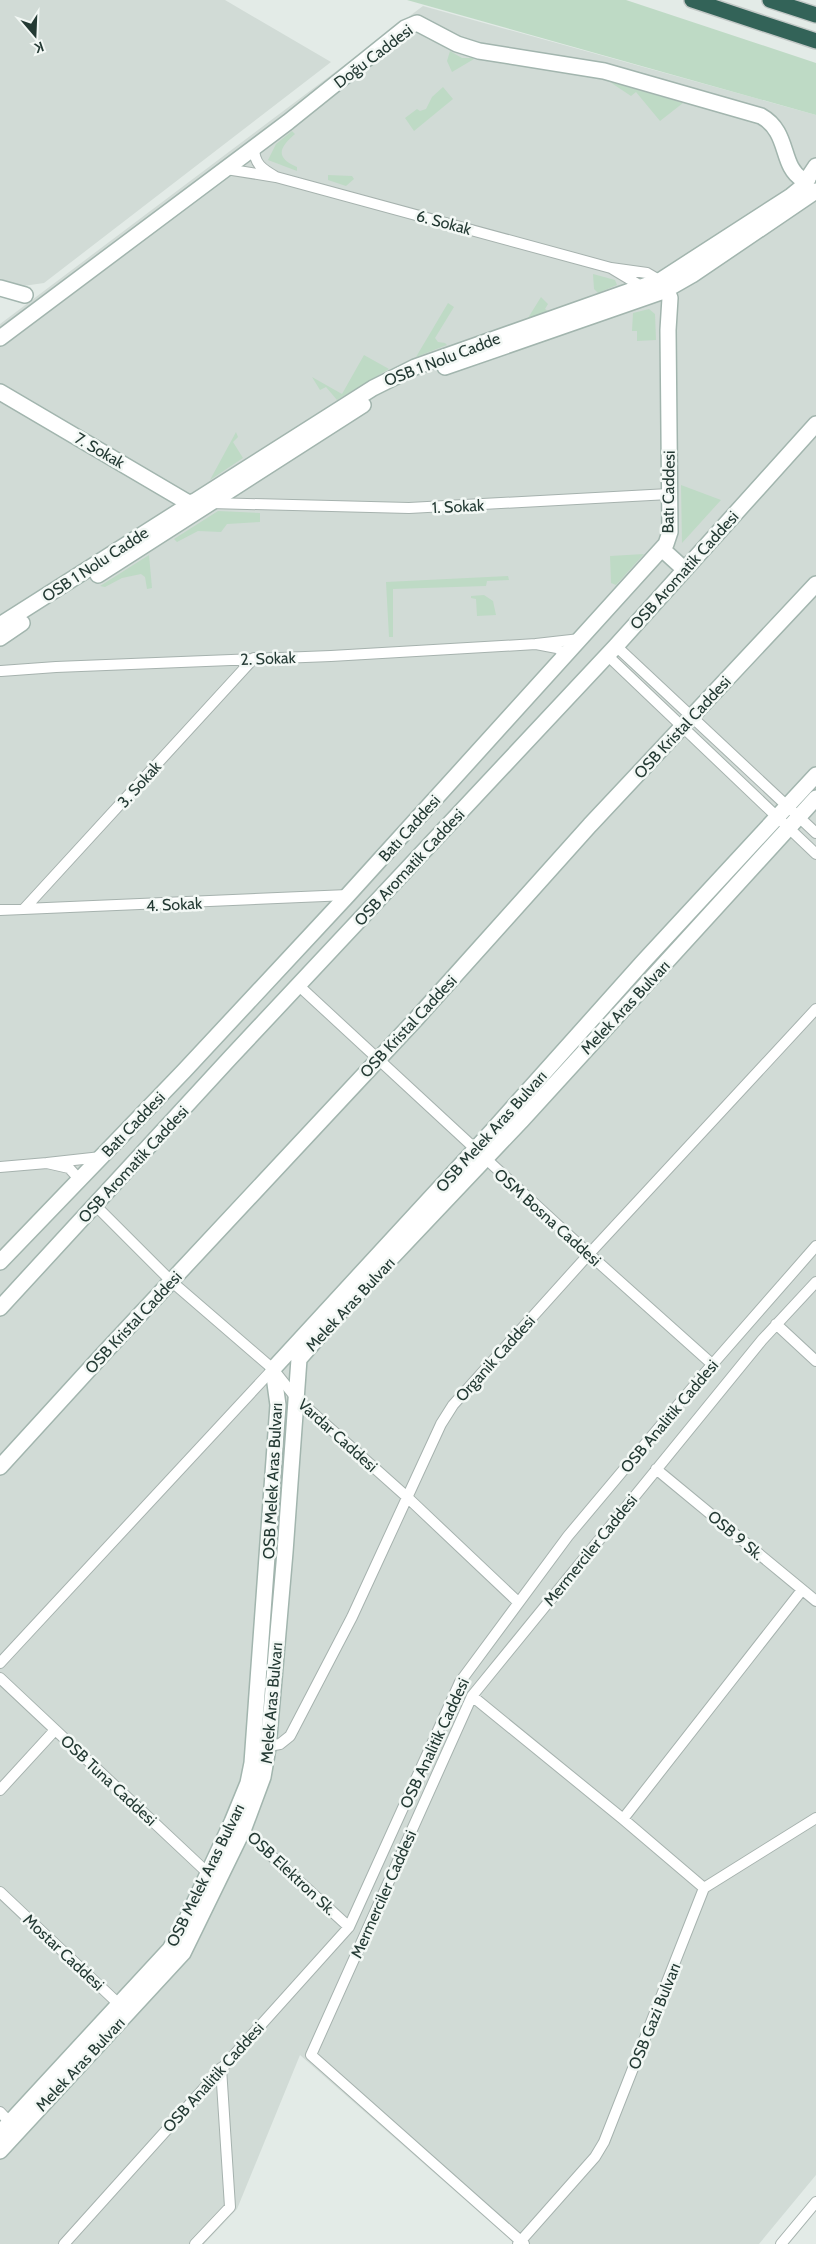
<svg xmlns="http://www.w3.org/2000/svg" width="816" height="2244" viewBox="0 0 816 2244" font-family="Cabin,sans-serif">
<rect width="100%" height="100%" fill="#e3ebe7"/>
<!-- built -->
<path fill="#d1dbd6" d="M0 0H225L331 62 44 283 23 286 0 279Z
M423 6 816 115V2175L759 2244H515L300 2055 237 2209 204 2244H0V324Z"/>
<!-- green -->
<path fill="#bedac5" d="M407 0H626L816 63V115Z
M450 51 462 58H472L474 59 452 72 447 61Z
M610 82 683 103 660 121 636 92 631 96Z
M443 87 453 99 414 131 405 118 417 109 420 111 426 109 432 97Z
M292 131 295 134C280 147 274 157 297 167V171L268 160 276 144Z
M328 175 352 176 354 179 346 186 328 180Z
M593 274 615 280 617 285 598 293 594 289Z
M541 297 548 304 545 309 548 311 528 318Z
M448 303 454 307 435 338 438 342 445 343 447 345 416 357Z
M649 309 655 314 656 340 637 341V331H632L633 313Z
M364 355 389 369 337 400 326 387 320 390 312 377 342 394Z
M236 432 238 437 233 442 243 458 210 480Z
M681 485 721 500 682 543Z
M218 511 260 513V522L227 524 221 532 198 531 177 542 174 539Z
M644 554 616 585 611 583 610 556Z
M149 555 152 588 147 589 145 577 141 574 122 578 105 587 100 586Z
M508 576 509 580 487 581 486 586 393 589V637H389L386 582Z
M484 595 493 601 496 615 477 616 476 599 471 598V596Z"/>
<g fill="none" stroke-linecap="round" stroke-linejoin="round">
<defs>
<path id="street" d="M226 169 276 177C262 169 254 164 254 147
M276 177 611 268
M646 289 611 268 647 273 664 283
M211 503 409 508 669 494
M616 646 816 833
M567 655 557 648 536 644 580 639
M607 655 816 854
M1 671 56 667 331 656 536 644
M24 909 254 658
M0 910 348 895
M298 985 589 1254 712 1364
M0 1167 47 1163
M79 1179 69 1168 47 1163 101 1157
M95 1205 171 1281 273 1369 296 1398 407 1497 518 1602
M776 1324 816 1361
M656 1469 816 1601
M0 1663 273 1369
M0 1678 212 1877
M472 1696 623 1819 704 1888
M263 1747 280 1744 290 1736 352 1617 441 1424 453 1405 589 1254 816 1009
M0 1790 55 1730
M623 1819 802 1590
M239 1826 349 1927
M0 1892 123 2008
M0 2112 14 2127
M64 2244 349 1927 460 1682 568 1536 704 1374 816 1246
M195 2244 230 2207 221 2068
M518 2244 595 2157 604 2142 704 1888 816 1818
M524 2244 311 2055 472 1696 762 1340 816 1282
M781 2244 816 2202"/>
<path id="secondary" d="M0 288 25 295
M0 338 288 122 405 28 417 23 457 44 479 51 604 71 761 116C790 132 780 166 802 179H808
M445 367 664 291 692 275 816 191
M0 392 187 502 198 503
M662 549 684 569
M98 575 363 405
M0 625 373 388 415 367 661 280 791 196 802 187 816 166
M0 638 22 623
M0 1262 184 1071 348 895 666 544 670 532 668 330 670 298 664 283
M0 1308 230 1058 616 646 816 424
M0 1467 105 1352 416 1019 590 825 816 584
M0 2133 170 1949 184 1925 232 1822 248 1783 252 1763 278 1405 273 1369 492 1131 643 962 816 775
M0 2151 183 1953 244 1828 263 1777 268 1748 285 1552 299 1359 342 1310 522 1120 816 798"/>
<path id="highway" d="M692 0 816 41
M770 0 816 15"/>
</defs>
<!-- street casing -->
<use href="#street" stroke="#a6b2ae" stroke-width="12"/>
<!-- secondary casing -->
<use href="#secondary" stroke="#a2b5ae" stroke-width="18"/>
<!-- highway casing -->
<use href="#highway" stroke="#c2c8c6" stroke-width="18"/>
<!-- street -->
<use href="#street" stroke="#fff" stroke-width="10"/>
<!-- secondary -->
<use href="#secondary" stroke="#fff" stroke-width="15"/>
<!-- highway -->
<use href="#highway" stroke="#336358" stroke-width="15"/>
</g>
<g text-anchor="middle" stroke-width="5" stroke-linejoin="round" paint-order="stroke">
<!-- street labels -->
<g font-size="16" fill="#243a34" stroke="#f3f8f5">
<text transform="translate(373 56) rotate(-37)" y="6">Doğu Caddesi</text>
<text transform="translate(444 222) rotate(15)" y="6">6. Sokak</text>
<text transform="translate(442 359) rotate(-21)" y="6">OSB 1 Nolu Cadde</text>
<text transform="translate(100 450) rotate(30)" y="6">7. Sokak</text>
<text transform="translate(668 492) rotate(-89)" y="6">Batı Caddesi</text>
<text transform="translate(458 506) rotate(-3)" y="6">1. Sokak</text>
<text transform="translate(95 564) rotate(-33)" y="6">OSB 1 Nolu Cadde</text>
<text transform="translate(684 570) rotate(-48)" y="6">OSB Aromatik Caddesi</text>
<text transform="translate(268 658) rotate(-2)" y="6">2. Sokak</text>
<text transform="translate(682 727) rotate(-47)" y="6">OSB Kristal Caddesi</text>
<text transform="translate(139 784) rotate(-48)" y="6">3. Sokak</text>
<text transform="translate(409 828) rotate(-48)" y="6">Batı Caddesi</text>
<text transform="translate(409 867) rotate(-47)" y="6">OSB Aromatik Caddesi</text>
<text transform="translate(174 904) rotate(-3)" y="6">4. Sokak</text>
<text transform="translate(625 1007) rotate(-47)" y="6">Melek Aras Bulvarı</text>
<text transform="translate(408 1026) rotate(-47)" y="6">OSB Kristal Caddesi</text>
<text transform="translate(133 1124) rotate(-46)" y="6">Batı Caddesi</text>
<text transform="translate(491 1131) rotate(-48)" y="6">OSB Melek Aras Bulvarı</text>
<text transform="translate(133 1164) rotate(-47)" y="6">OSB Aromatik Caddesi</text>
<text transform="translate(548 1217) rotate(42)" y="6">OSM Bosna Caddesi</text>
<text transform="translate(350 1304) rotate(-47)" y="6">Melek Aras Bulvarı</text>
<text transform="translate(133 1322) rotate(-47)" y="6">OSB Kristal Caddesi</text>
<text transform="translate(495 1358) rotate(-48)" y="6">Organik Caddesi</text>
<text transform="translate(669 1416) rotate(-50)" y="6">OSB Analitik Caddesi</text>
<text transform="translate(338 1435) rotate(42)" y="6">Vardar Caddesi</text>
<text transform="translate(272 1481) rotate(-87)" y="6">OSB Melek Aras Bulvarı</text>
<text transform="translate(736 1535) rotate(40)" y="6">OSB 9 Sk.</text>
<text transform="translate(590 1550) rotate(-51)" y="6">Mermerciler Caddesi</text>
<text transform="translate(271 1703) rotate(-85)" y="6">Melek Aras Bulvarı</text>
<text transform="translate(434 1743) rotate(-65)" y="6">OSB Analitik Caddesi</text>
<text transform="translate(109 1780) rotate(43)" y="6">OSB Tuna Caddesi</text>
<text transform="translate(292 1873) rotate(43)" y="6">OSB Elektron Sk.</text>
<text transform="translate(205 1875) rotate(-64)" y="6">OSB Melek Aras Bulvarı</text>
<text transform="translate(383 1894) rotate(-66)" y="6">Mermerciler Caddesi</text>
<text transform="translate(64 1952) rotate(43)" y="6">Mostar Caddesi</text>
<text transform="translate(654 2016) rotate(-68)" y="6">OSB Gazi Bulvarı</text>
<text transform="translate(80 2064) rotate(-47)" y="6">Melek Aras Bulvarı</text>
<text transform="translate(213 2077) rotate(-48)" y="6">OSB Analitik Caddesi</text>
</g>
</g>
<!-- north arrow -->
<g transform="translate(35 35) rotate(161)" stroke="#f3f8f5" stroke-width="4" paint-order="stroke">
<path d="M0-4L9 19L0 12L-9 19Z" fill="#243a34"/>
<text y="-8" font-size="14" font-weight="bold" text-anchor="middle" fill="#243a34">K</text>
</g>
</svg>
